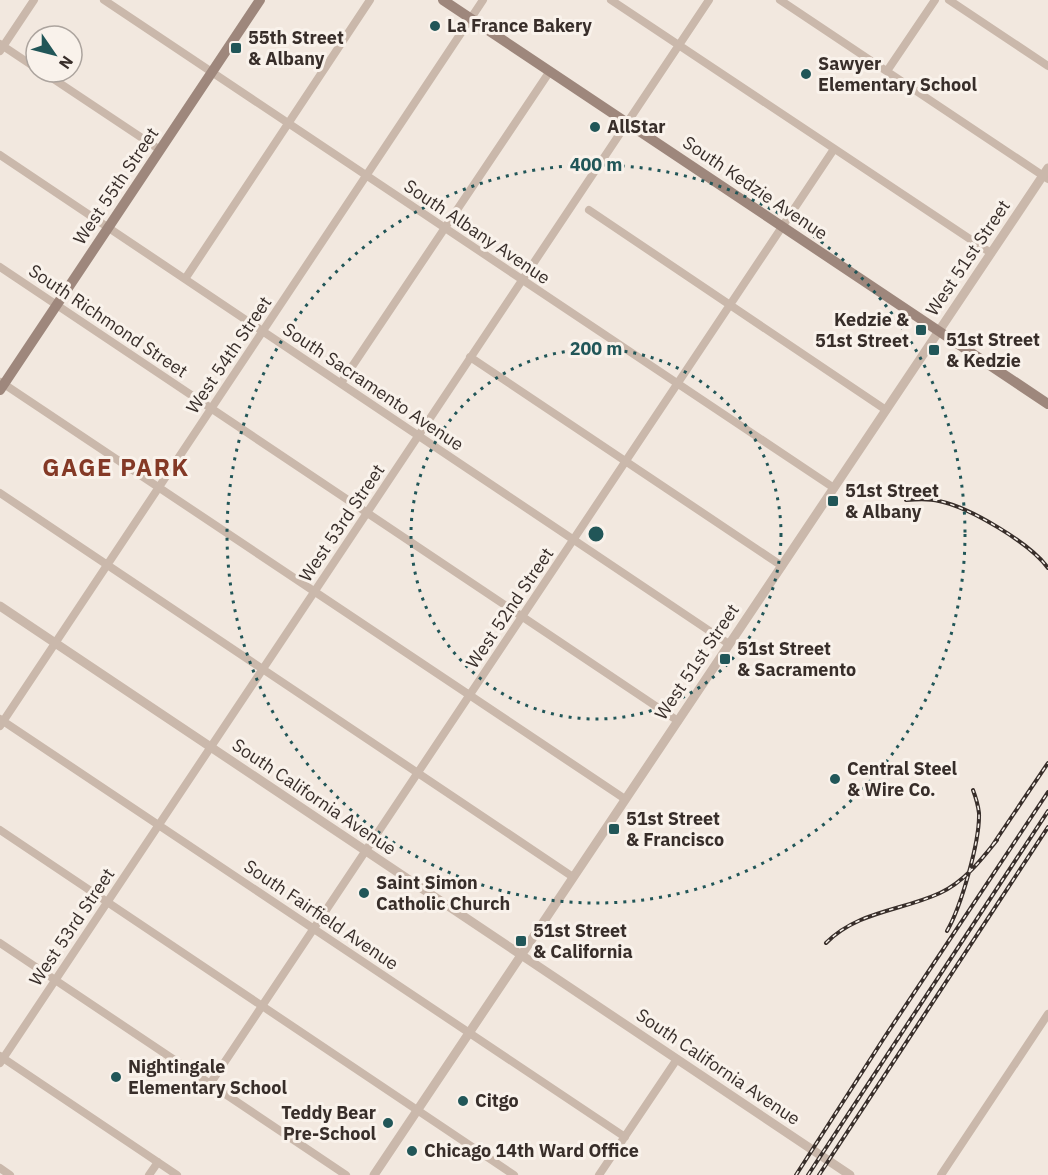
<svg xmlns="http://www.w3.org/2000/svg" width="1048" height="1175" viewBox="0 0 1048 1175" font-family="'IBM Plex Sans',sans-serif">
<rect width="100%" height="100%" fill="#f2e8df"/>
<g fill="none" stroke-linecap="round" stroke-linejoin="round">
<!-- minor -->
<path stroke="#cab8ab" stroke-width="8" d="M104 0 834 488
M611 0 991 253
M780 0 1048 179
M949 0 1048 66
M0 44 36 68
M0 51 34 0
M887 71 935 0
M43 72 160 150
M0 155 729 644
M589 210 886 410
M0 267 678 721
M185 279 370 0
M470 357 782 566
M1 382 625 799
M341 383 550 71
M0 493 573 877
M0 719 625 1137
M0 726 483 0
M0 830 514 1175
M0 943 346 1175
M0 1056 177 1175
M0 1063 709 0
M210 1084 834 149
M0 1168 10 1175
M149 1175 158 1162
M599 1175 677 1059
M941 1175 1048 1014"/>
<!-- tertiary -->
<path stroke="#cab8ab" stroke-width="9" d="M0 606 850 1175
M374 1175 1048 168"/>
<!-- secondary -->
<path stroke="#9e877c" stroke-width="10" d="M443 0 1048 404
M0 390 260 0"/>
<defs>
<path id="rail" d="M906 500C917 499 928 498 939 501 969 507 1030 543 1048 568
M992 846 1048 763
M947 931C961 907 980 841 979 813 978 805 976 798 973 790
M826 943C858 911 901 911 940 893 964 882 981 860 997 840
M796 1175 884 1038 1048 792
M808 1175 1048 811
M819 1175 1048 827"/>
</defs>
<!-- rail casing -->
<use href="#rail" stroke="#382e2a" stroke-width="4"/>
<!-- rail -->
<use href="#rail" stroke="#f9f2eb" stroke-width="1.5" stroke-dasharray="4.5" stroke-linecap="butt"/>
</g>
<!-- distance rings -->
<g fill="none" stroke="#215658" stroke-width="3" stroke-dasharray="3 6">
<circle cx="596" cy="534" r="185"/>
<circle cx="596" cy="534" r="369"/>
</g>
<!-- markers -->
<g fill="#215658" stroke="#f9f2eb" stroke-width="2">
<circle cx="435" cy="26" r="6"/>
<rect x="230" y="42" width="12" height="12" rx="3"/>
<circle cx="806" cy="74" r="6"/>
<circle cx="595" cy="127" r="6"/>
<rect x="915" y="324" width="12" height="12" rx="3"/>
<rect x="928" y="344" width="12" height="12" rx="3"/>
<rect x="827" y="495" width="12" height="12" rx="3"/>
<rect x="719" y="653" width="12" height="12" rx="3"/>
<circle cx="835" cy="779" r="6"/>
<rect x="608" y="823" width="12" height="12" rx="3"/>
<circle cx="364" cy="893" r="6"/>
<rect x="515" y="935" width="12" height="12" rx="3"/>
<circle cx="116" cy="1077" r="6"/>
<circle cx="463" cy="1101" r="6"/>
<circle cx="388" cy="1123" r="6"/>
<circle cx="412" cy="1151" r="6"/>
</g>
<g text-anchor="middle" stroke-width="6" stroke-linejoin="round" paint-order="stroke">
<!-- poi labels -->
<g font-size="18" font-weight="bold" fill="#382e2a" stroke="#f9f2eb" text-anchor="start">
<text x="447" y="32">La France Bakery</text>
<text x="248" y="44">55th Street<tspan x="248" dy="21">&amp; Albany</tspan></text>
<text x="818" y="70">Sawyer<tspan x="818" dy="21">Elementary School</tspan></text>
<text x="607" y="133">AllStar</text>
<text x="909" y="326" text-anchor="end">Kedzie &amp;<tspan x="909" dy="21">51st Street</tspan></text>
<text x="946" y="346">51st Street<tspan x="946" dy="21">&amp; Kedzie</tspan></text>
<text x="845" y="497">51st Street<tspan x="845" dy="21">&amp; Albany</tspan></text>
<text x="737" y="655">51st Street<tspan x="737" dy="21">&amp; Sacramento</tspan></text>
<text x="847" y="775">Central Steel<tspan x="847" dy="21">&amp; Wire Co.</tspan></text>
<text x="626" y="825">51st Street<tspan x="626" dy="21">&amp; Francisco</tspan></text>
<text x="376" y="889">Saint Simon<tspan x="376" dy="21">Catholic Church</tspan></text>
<text x="533" y="937">51st Street<tspan x="533" dy="21">&amp; California</tspan></text>
<text x="128" y="1073">Nightingale<tspan x="128" dy="21">Elementary School</tspan></text>
<text x="475" y="1107">Citgo</text>
<text x="376" y="1119" text-anchor="end">Teddy Bear<tspan x="376" dy="21">Pre-School</tspan></text>
<text x="424" y="1157">Chicago 14th Ward Office</text>
</g>
<!-- street labels -->
<g font-size="18" fill="#382e2a" stroke="#f9f2eb">
<text transform="translate(116 186) rotate(-56)" y="6">West 55th Street</text>
<text transform="translate(755 188) rotate(34)" y="6">South Kedzie Avenue</text>
<text transform="translate(477 232) rotate(34)" y="6">South Albany Avenue</text>
<text transform="translate(968 258) rotate(-56)" y="6">West 51st Street</text>
<text transform="translate(108 321) rotate(34)" y="6">South Richmond Street</text>
<text transform="translate(229 355) rotate(-56)" y="6">West 54th Street</text>
<text transform="translate(373 387) rotate(34)" y="6">South Sacramento Avenue</text>
<text transform="translate(342 523) rotate(-56)" y="6">West 53rd Street</text>
<text transform="translate(510 608) rotate(-56)" y="6">West 52nd Street</text>
<text transform="translate(697 662) rotate(-56)" y="6">West 51st Street</text>
<text transform="translate(314 797) rotate(34)" y="6">South California Avenue</text>
<text transform="translate(321 915) rotate(34)" y="6">South Fairfield Avenue</text>
<text transform="translate(72 927) rotate(-56)" y="6">West 53rd Street</text>
<text transform="translate(718 1067) rotate(34)" y="6">South California Avenue</text>
</g>
<!-- district labels -->
<g font-size="24" font-weight="bold" letter-spacing="1.5" fill="#843926" stroke="#f9f2eb">
<text x="116" y="476">GAGE PARK</text>
</g>
</g>
<circle cx="596" cy="534" r="9" fill="#215658" stroke="#f9f2eb" stroke-width="3"/>
<g font-size="18" text-anchor="middle" font-weight="bold" fill="#215658" stroke="#f9f2eb" stroke-width="6" stroke-linejoin="round" paint-order="stroke">
<text x="596" y="171">400 m</text>
<text x="596" y="355">200 m</text>
</g>
<!-- north arrow -->
<g transform="translate(54 54) rotate(125)"><circle r="28" fill="#f9f2eb" stroke="#aca49e" stroke-width="1.5"/>
<path d="M0-4.5L10 22L0 15L-10 22Z" fill="#215658"/>
<text y="-9" font-size="16" font-weight="bold" text-anchor="middle" fill="#382e2a">N</text>
</g>
</svg>
